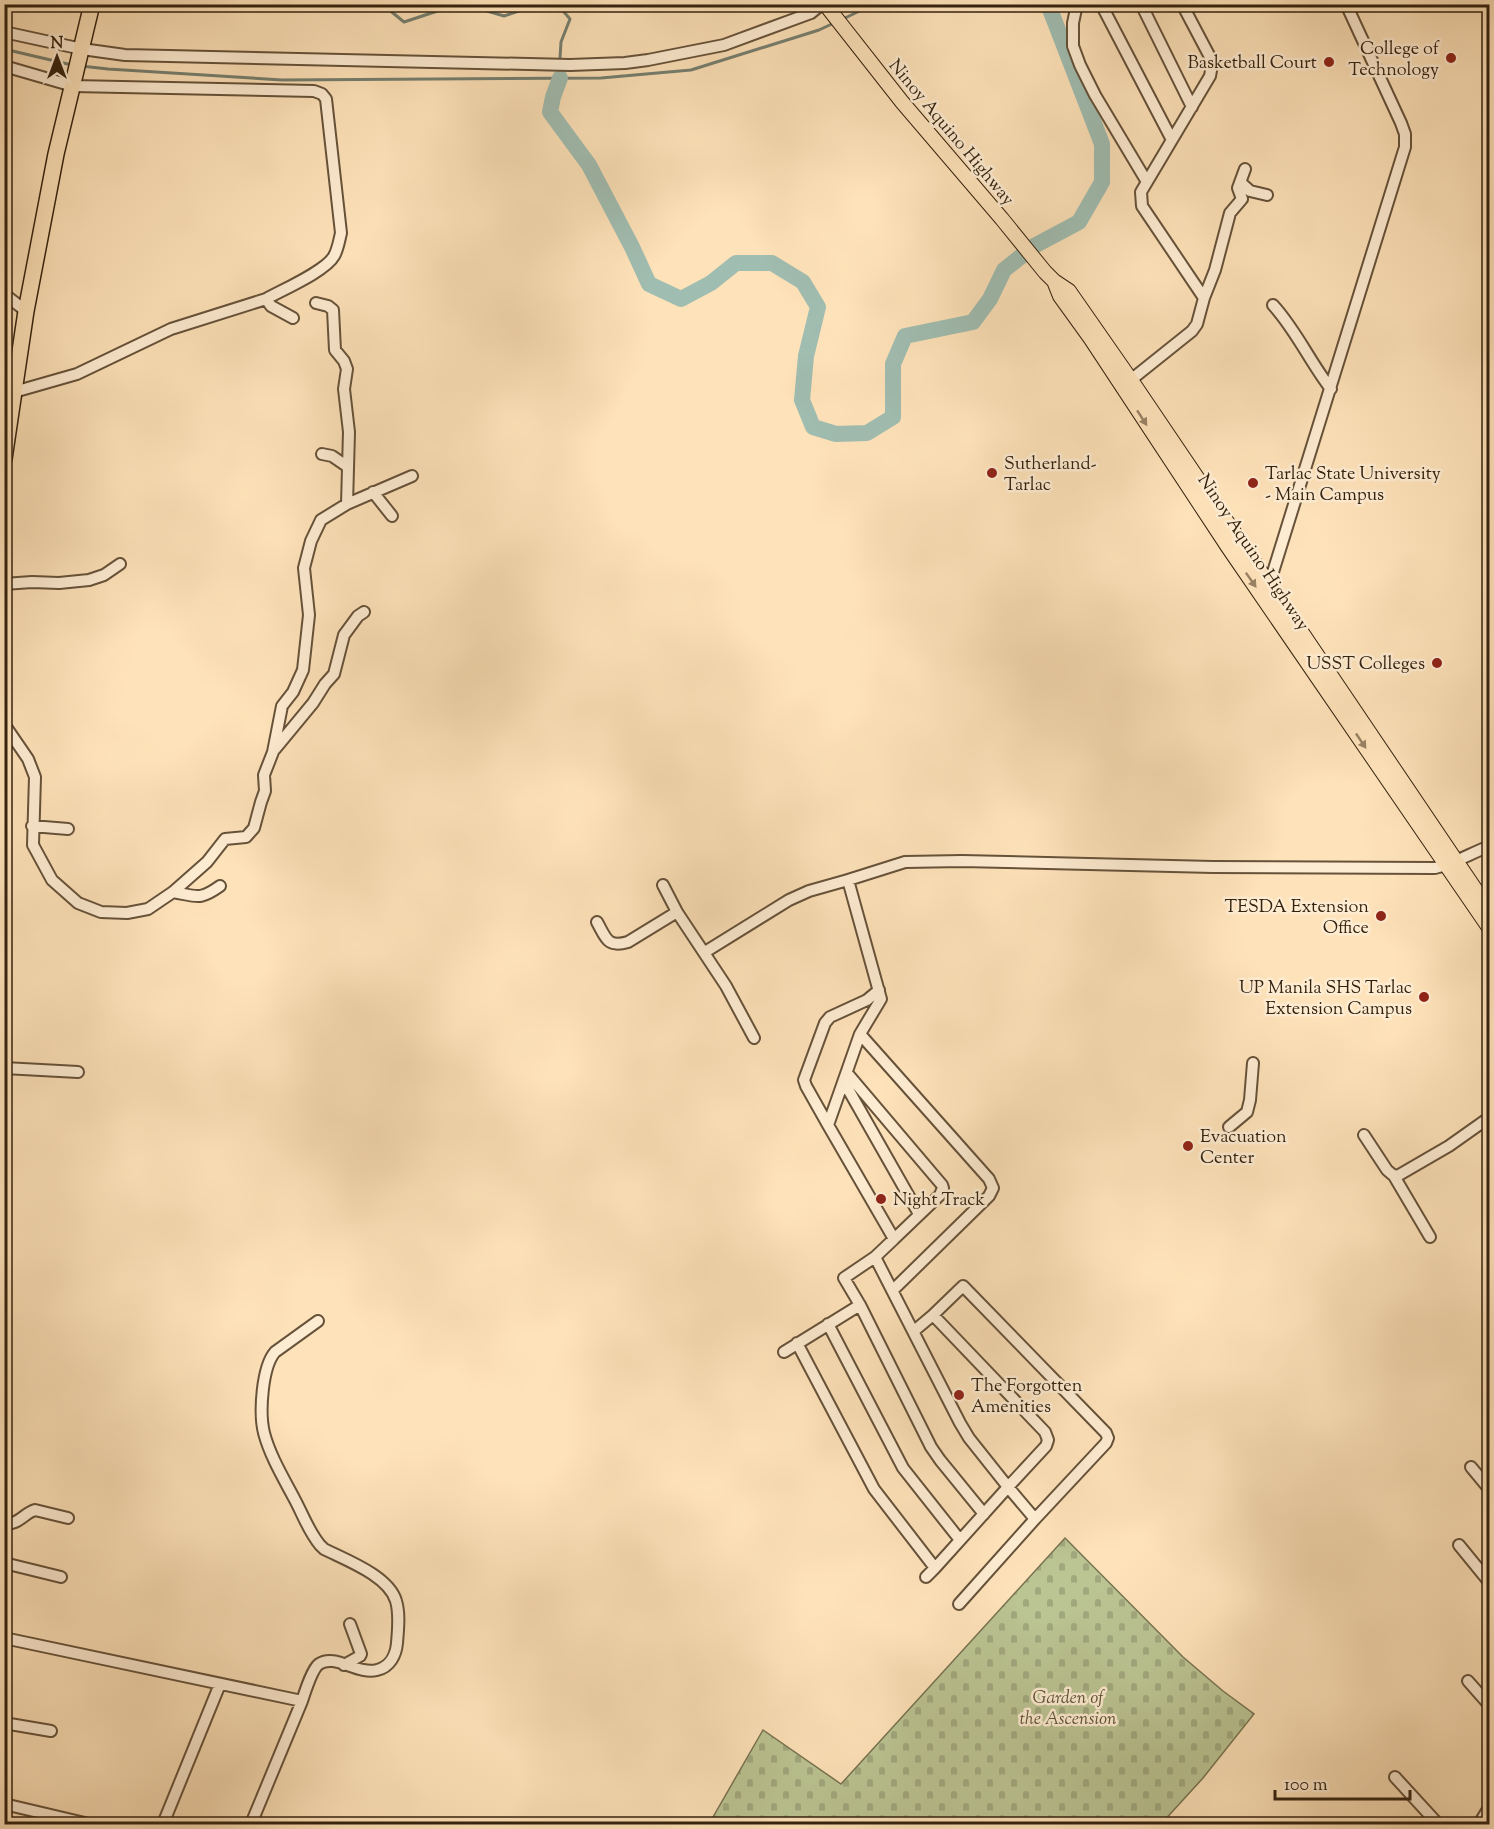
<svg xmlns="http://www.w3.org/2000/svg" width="1494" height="1829" viewBox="0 0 1494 1829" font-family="'Sorts Mill Goudy',serif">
<defs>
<pattern id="cemetery-stones" width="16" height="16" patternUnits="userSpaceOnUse" patternTransform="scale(1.5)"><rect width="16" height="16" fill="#bbc493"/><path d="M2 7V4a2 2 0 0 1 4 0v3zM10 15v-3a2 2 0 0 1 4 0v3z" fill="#a1a87e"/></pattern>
</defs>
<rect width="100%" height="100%" fill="#fee2b9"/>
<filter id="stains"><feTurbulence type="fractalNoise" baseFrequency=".00333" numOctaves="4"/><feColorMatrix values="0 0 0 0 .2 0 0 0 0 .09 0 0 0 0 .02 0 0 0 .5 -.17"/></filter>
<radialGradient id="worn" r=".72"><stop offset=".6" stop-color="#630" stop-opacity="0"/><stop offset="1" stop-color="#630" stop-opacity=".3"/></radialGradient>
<!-- cemetery -->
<path fill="url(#cemetery-stones)" stroke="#787351" stroke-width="1.5" d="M1065 1538 1183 1657 1223 1691 1254 1714 1203 1778 1161 1824H709L763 1730 841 1784Z"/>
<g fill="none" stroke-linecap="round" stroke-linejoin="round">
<!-- stream -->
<path stroke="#757f70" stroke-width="3" d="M382 4 404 22 459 4
M463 4 504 16 522 10 558 5 570 19 561 42 560 58
M843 19 874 4
M4 49 72 65
M81 66 108 69 282 80 601 78 691 70 819 30 834 23"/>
<!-- river -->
<path stroke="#a0bdb1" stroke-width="16" d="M560 78 553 97 550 112 589 165 632 247 649 284 681 299 711 283 736 263H772L803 282 818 307 806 356 802 400 813 427 836 434 867 433 893 417V364L905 336 973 322 990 299 1004 270 1034 246 1079 222 1102 182V144L1048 4"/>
<defs>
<path id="minor" d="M1077 4 1073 23V46L1080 65 1095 95 1147 182
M1101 4 1172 140
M1141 4 1192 107
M1182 4 1210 57 1212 65 1210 76 1141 192 1142 206 1204 298
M4 32 82 49 125 55 570 65 625 63 648 60 724 45 811 13 822 4
M4 66 73 86 314 91 322 94 326 99 341 233C339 241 338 249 334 256 326 271 282 290 266 299
M1240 182 1250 191 1267 195
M4 294 26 311
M1273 305C1296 330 1310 362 1331 389
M1127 383 1192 331 1197 324 1204 298 1215 270 1230 213 1242 199 1238 188 1245 169
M14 392 77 374 171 329 266 299 271 306 293 318
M322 454 332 456 348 467
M373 492 392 516
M347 504 412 476
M4 584 32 582 59 583 89 580 104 575 120 564
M1269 585 1405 147V134L1401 123 1346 4
M4 724 28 759 35 777 33 845 52 880 78 903 101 912 127 913 148 909 173 892 207 862 225 839 246 837 254 828 261 802 265 791 264 775 273 752 282 706 293 692 303 670 309 615 304 568 311 541 321 520 347 504 349 432 344 389 347 369 344 361 335 350 333 310 328 306 316 303
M275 749 313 703 325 684 334 674 344 635 358 616 364 612
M32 826 68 829
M663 885 677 912
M173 892C197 896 199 901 220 886
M597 922C606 938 607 948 628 942L677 912 726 986 754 1038
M705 952 789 900 809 891 848 880
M860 1034 989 1179 993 1188 989 1196 893 1290
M4 1068 78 1072
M847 1073 942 1185 943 1188 940 1195 894 1239
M844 1082 919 1214
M828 1125 806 1086 804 1080 825 1023 830 1017 867 1000 879 990
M1229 1127 1247 1112 1250 1100 1253 1063
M1364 1135 1387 1170 1394 1176 1399 1175 1449 1146 1490 1117
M1394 1176 1430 1237
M860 1305 931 1447 940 1460 984 1514
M828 1324 903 1468 960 1540
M914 1331 933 1315 1045 1432 1048 1440 1046 1446 1008 1487 1035 1519 1106 1443 1108 1438 1106 1433 963 1286 933 1315
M797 1343 874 1489 935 1568 1008 1487 969 1438 960 1423 875 1257
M784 1352 860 1305 844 1278 875 1257 894 1239 828 1125 860 1034 881 999 848 880 905 862 962 861 1213 867 1435 868C1454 864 1471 853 1490 846
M1471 1467 1490 1490
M4 1523C18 1526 24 1513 35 1510L68 1518
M1459 1545 1490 1583
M4 1563 61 1577
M926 1577 935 1568
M959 1604 1035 1519
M4 1638 302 1701C305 1692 312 1669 319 1664 335 1653 357 1675 377 1670 390 1667 396 1655 397 1643 398 1630 400 1614 396 1601 389 1576 346 1560 324 1549L320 1545C309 1532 303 1515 295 1500 284 1479 270 1456 264 1433 259 1413 262 1367 275 1352L318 1321
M344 1665 360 1656 361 1654 350 1624
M1468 1681 1490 1706
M4 1723 51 1731
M1395 1777 1438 1824
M4 1804 89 1824
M163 1824 220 1684
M251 1824 302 1701
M1479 1824 1490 1806"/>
<path id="major" d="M825 4 902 102 1002 219 1045 272 1054 281 1069 291 1131 380 1490 911
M1054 281 1060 296 1091 339 1228 547 1490 929"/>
<path id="highway" d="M4 459 26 311 56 154 92 4"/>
</defs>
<!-- minor casing -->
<use href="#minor" stroke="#66523a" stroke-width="14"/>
<!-- major casing -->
<use href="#major" stroke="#34220f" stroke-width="16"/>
<!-- highway casing -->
<use href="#highway" stroke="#34220f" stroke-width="18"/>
<!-- minor -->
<use href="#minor" stroke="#feecd2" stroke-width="10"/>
<!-- major -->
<use href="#major" stroke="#fee2b9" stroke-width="14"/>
<!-- highway -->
<use href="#highway" stroke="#fee2b9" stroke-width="15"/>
</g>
<!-- one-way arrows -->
<defs><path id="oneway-solid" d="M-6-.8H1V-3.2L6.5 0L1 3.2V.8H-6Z" transform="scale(1.5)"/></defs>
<g fill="#998264">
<use href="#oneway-solid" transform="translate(1142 418) rotate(57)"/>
<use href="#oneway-solid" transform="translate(1251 580) rotate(55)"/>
<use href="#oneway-solid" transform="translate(1361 741) rotate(56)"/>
</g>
<!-- markers -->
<g fill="#8f2418" stroke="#feecd2" stroke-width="2">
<circle cx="1451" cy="58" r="6"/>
<circle cx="1329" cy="62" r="6"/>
<circle cx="992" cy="473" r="6"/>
<circle cx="1253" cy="483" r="6"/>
<circle cx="1437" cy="663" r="6"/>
<circle cx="1381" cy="916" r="6"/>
<circle cx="1424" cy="997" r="6"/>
<circle cx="1188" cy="1146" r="6"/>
<circle cx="881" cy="1199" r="6"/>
<circle cx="959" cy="1395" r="6"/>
</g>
<g text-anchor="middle" stroke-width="5" stroke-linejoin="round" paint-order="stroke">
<!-- poi labels -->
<g font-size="18" fill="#34220f" stroke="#feecd2" text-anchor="end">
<text x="1439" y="54">College of<tspan x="1439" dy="21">Technology</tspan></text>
<text x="1317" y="68">Basketball Court</text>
<text x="1004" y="469" text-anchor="start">Sutherland-<tspan x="1004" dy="21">Tarlac</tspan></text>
<text x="1265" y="479" text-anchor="start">Tarlac State University<tspan x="1265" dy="21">- Main Campus</tspan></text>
<text x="1425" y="669">USST Colleges</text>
<text x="1369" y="912">TESDA Extension<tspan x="1369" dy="21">Office</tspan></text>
<text x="1412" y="993">UP Manila SHS Tarlac<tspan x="1412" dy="21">Extension Campus</tspan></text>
<text x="1200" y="1142" text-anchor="start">Evacuation<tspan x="1200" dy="21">Center</tspan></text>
<text x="893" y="1205" text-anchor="start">Night Track</text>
<text x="971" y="1391" text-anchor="start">The Forgotten<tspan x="971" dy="21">Amenities</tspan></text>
</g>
<!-- street labels -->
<g font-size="18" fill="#34220f" stroke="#feecd2">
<text transform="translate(952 132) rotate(50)" y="6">Ninoy Aquino Highway</text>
<text transform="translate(1254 552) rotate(56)" y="6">Ninoy Aquino Highway</text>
</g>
<!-- park labels -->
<g font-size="18" font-style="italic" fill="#5c5337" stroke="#feecd2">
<text x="1068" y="1703">Garden of<tspan x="1068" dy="21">the Ascension</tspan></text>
</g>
</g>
<!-- margin -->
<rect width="1494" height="1829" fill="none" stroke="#fee2b9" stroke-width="24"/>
<rect x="6" y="6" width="1482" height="1817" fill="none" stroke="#34220f" stroke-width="3"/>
<rect x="12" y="12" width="1470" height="1805" fill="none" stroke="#34220f" stroke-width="1.5"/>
<!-- north arrow -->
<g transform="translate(57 57)" stroke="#feecd2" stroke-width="4.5" paint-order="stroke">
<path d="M0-4.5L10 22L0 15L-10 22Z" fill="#34220f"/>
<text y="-9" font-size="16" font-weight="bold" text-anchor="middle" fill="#34220f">N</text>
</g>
<!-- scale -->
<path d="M1275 1790v9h135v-9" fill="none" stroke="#34220f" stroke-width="3"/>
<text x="1284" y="1790" font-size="18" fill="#34220f" stroke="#feecd2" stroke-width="4.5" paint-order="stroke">100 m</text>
<rect width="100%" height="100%" filter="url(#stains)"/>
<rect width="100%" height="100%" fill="url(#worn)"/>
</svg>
